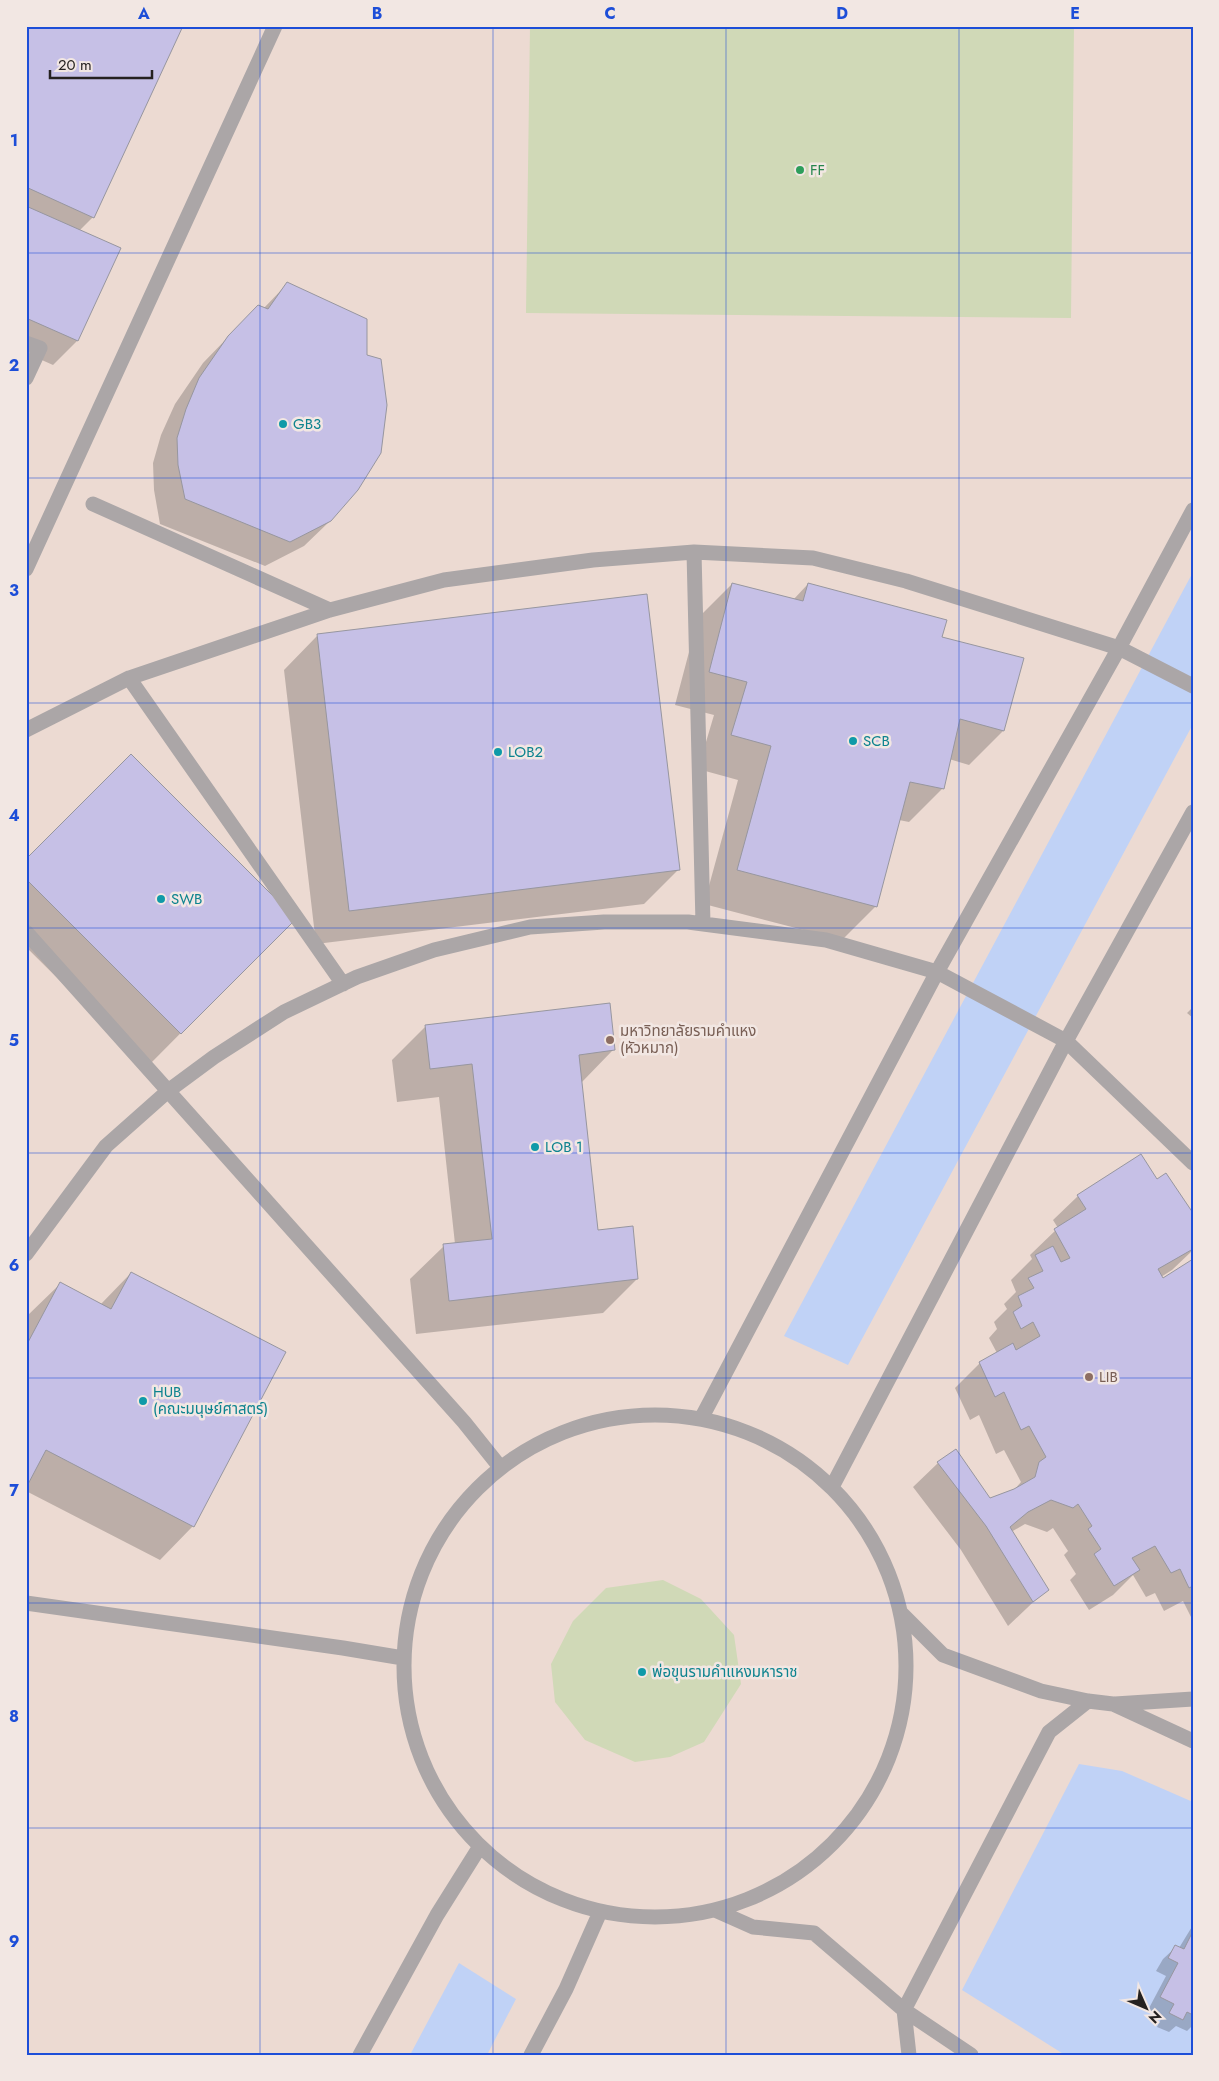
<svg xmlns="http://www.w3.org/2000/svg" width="1219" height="2081" viewBox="0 0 1219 2081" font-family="Jost,'Noto Sans Thai',sans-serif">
<rect width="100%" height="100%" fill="#f2e7e3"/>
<!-- built -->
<path fill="#ecdad2" d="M26 26H1193V2055H26Z"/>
<!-- green -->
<path fill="#d0d9b7" d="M530 26H1074L1071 318 526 313Z
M663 1580 701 1599 734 1635 741 1684 704 1742 670 1757 635 1762 585 1740 555 1702 551 1664 573 1621 606 1588Z"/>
<!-- water -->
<path fill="#c0d2f6" d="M1193 572V724L848 1365 784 1336Z
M1079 1764 1122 1771 1193 1802V2055H1065L962 1990Z
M459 1963 516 1999 487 2055H410Z"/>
<!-- shadow -->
<path fill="#0003" d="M26 26 93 217 79 231 77 341 53 365 26 353Z
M287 284 366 356 330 521 304 546 265 566 160 524 154 490 153 463 161 435 175 404 203 363 233 332 263 309Z
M732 584 793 600 808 584 940 638 1003 731 969 765 949 759 943 788 909 822 899 820 876 906 842 940 704 904 738 780 698 769 714 715 675 705 698 618Z
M317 636 678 870 644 904 316 944 284 670Z
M26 860 294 919 147 1067 26 947Z
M1193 1007V1018L1187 1013Z
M426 1026 613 1050 581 1083 597 1232 637 1279 603 1313 416 1334 410 1279 444 1246 455 1244 439 1097 397 1102 392 1060Z
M1157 1180 1193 1215V1250L1172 1270 1161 1277 1163 1280 1193 1260V1621L1183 1601 1164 1611 1155 1593 1146 1597 1133 1575 1113 1595 1089 1610 1070 1580 1076 1574 1064 1555 1068 1551 1053 1528 1047 1532 1025 1524 1011 1532 1047 1589 1008 1626 961 1550 913 1487 938 1463 990 1499 1014 1490 1021 1482 1004 1450 996 1454 979 1415 970 1420 955 1388 980 1363 997 1353 989 1338 997 1329 994 1322 1007 1309 1004 1304 1016 1292 1011 1280 1032 1259 1030 1255 1058 1228 1053 1220 1078 1196Z
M131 1273 193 1526 160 1560 26 1491V1317L60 1284 100 1305Z
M1193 1925V2025L1187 2031 1176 2026 1169 2032 1157 2027 1162 2017 1148 2010 1166 1976 1156 1971 1163 1959 1176 1947 1179 1948Z"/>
<!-- building -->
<path fill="#c6c0e6" stroke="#97969f" d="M26 26H183L94 218 26 187Z
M26 206 121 248 78 341 26 318Z
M287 282 367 319V355L381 359 387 405 381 453 358 490 331 521 290 542 185 499 178 465 177 438 186 409 199 378 228 336 258 305 268 309Z
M732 583 803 601 808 583 947 620 942 637 1024 658 1004 731 960 719 944 789 910 782 877 907 737 870 771 746 731 735 747 682 709 672Z
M647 594 680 870 349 911 317 634Z
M131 754 296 919 181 1034 26 879V859Z
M610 1003 615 1050 579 1055 598 1230 633 1226 638 1279 449 1301 443 1244 492 1239 472 1064 430 1069 425 1025Z
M1141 1154 1157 1179 1166 1173 1193 1213V1249L1158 1269 1163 1278 1193 1259V1586L1189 1588 1180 1569 1171 1573 1155 1546 1132 1558 1140 1570 1114 1586 1094 1554 1101 1549 1088 1529 1092 1526 1078 1504 1073 1508 1051 1500 1028 1512 1010 1527 1049 1590 1033 1602 986 1526 937 1462 956 1449 990 1498 1014 1489 1035 1477 1039 1462 1046 1457 1029 1426 1021 1430 1004 1392 995 1397 979 1362 1013 1343 1016 1350 1040 1336 1033 1322 1021 1329 1013 1312 1022 1306 1018 1296 1034 1288 1028 1278 1043 1271 1035 1255 1053 1246 1061 1262 1070 1258 1054 1229 1086 1209 1077 1195Z
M131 1272 286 1352 194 1527 46 1450 26 1488V1346L60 1282 111 1309Z
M1193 1931V2015L1187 2012 1183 2020 1169 2013 1174 2004 1160 1997 1178 1963 1168 1958 1175 1945 1184 1949Z"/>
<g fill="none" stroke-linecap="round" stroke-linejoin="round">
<!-- minor -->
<path stroke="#aba6a7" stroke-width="15" d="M26 343 40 348 26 378
M93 504 330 610
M694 552 703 924
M26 569 275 26
M129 678 343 984
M26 730 129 678 330 610 444 580 593 560 694 552 813 558 906 581 1119 648 1193 686
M26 932 464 1422 500 1467
M26 1254 106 1146 168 1091 214 1057 284 1012 357 977 434 950 530 927 604 922H688L826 940 937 972 1066 1041 1193 1163
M404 1666a251 251 0 1 1 502 0a251 251 0 1 1-502 0Z
M702 1417 937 972 1119 648 1193 510
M833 1485 1066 1041 1193 812
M26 1603 343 1648 403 1658
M902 1614 943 1655 1041 1691 1088 1701 1113 1704 1193 1741
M1115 1704 1193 1699
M717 1911 753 1927 814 1933 904 2010 971 2055
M360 2055 437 1915 479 1848
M531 2055 566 1989 600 1912
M909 2055 904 2010 1049 1732 1088 1701"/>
</g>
<!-- grid -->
<path fill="none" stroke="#1d4ed8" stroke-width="1" stroke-opacity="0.55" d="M260 26V2055M493 26V2055M726 26V2055M959 26V2055M26 253H1193M26 478H1193M26 703H1193M26 928H1193M26 1153H1193M26 1378H1193M26 1603H1193M26 1828H1193"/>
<!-- markers -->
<circle fill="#2e9e5b" stroke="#f2e7e3" stroke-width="2" cx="800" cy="170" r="5"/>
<g fill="#0f9aa8" stroke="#f2e7e3" stroke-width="2">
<circle cx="283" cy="424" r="5"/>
<circle cx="853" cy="741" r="5"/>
<circle cx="498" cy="752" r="5"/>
<circle cx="161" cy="899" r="5"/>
<circle cx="535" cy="1147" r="5"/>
<circle cx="143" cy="1401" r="5"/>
<circle cx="642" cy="1672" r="5"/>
</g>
<g fill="#8d6e63" stroke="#f2e7e3" stroke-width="2">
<circle cx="610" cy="1040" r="5"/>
<circle cx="1089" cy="1377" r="5"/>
</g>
<g text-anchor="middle" stroke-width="5" stroke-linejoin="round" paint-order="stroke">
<!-- leisure labels -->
<g font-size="15" fill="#27864d" stroke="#f2e7e3" text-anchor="start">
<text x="810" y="175">FF</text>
</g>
<!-- culture labels -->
<g font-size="15" fill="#0d838f" stroke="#f2e7e3" text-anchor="start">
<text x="293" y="429">GB3</text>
<text x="863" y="746">SCB</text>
<text x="508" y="757">LOB2</text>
<text x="171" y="904">SWB</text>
<text x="545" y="1152">LOB 1</text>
<text x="153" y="1397">HUB<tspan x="153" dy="17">(คณะมนุษย์ศาสตร์)</tspan></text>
<text x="652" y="1677">พ่อขุนรามคำแหงมหาราช</text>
</g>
<!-- education labels -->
<g font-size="15" fill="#785e54" stroke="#f2e7e3" text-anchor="start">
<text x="620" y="1036">มหาวิทยาลัยรามคำแหง<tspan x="620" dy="17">(หัวหมาก)</tspan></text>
<text x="1099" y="1382">LIB</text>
</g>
</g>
<!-- border -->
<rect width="1219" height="2081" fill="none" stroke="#f2e7e3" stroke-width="55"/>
<!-- north arrow -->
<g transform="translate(1146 2008) rotate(135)" stroke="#f2e7e3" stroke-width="4" paint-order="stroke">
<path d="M0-4L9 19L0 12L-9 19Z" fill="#252120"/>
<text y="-8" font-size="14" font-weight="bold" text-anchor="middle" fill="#252120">N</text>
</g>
<!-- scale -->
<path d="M50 70v8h102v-8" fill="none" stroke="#252120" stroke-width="2.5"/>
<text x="58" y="70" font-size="15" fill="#252120" stroke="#f2e7e3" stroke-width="4" paint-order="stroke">20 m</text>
<rect x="28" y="28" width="1164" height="2026" fill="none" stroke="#1d4ed8" stroke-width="2"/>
<g font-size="16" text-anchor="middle" font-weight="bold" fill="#1d4ed8">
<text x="144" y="19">A</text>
<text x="377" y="19">B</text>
<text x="610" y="19">C</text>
<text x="842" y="19">D</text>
<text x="1075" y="19">E</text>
<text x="14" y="146">1</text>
<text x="14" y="371">2</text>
<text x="14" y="596">3</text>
<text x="14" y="821">4</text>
<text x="14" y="1046">5</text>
<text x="14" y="1271">6</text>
<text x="14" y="1496">7</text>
<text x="14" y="1722">8</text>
<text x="14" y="1947">9</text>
</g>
</svg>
